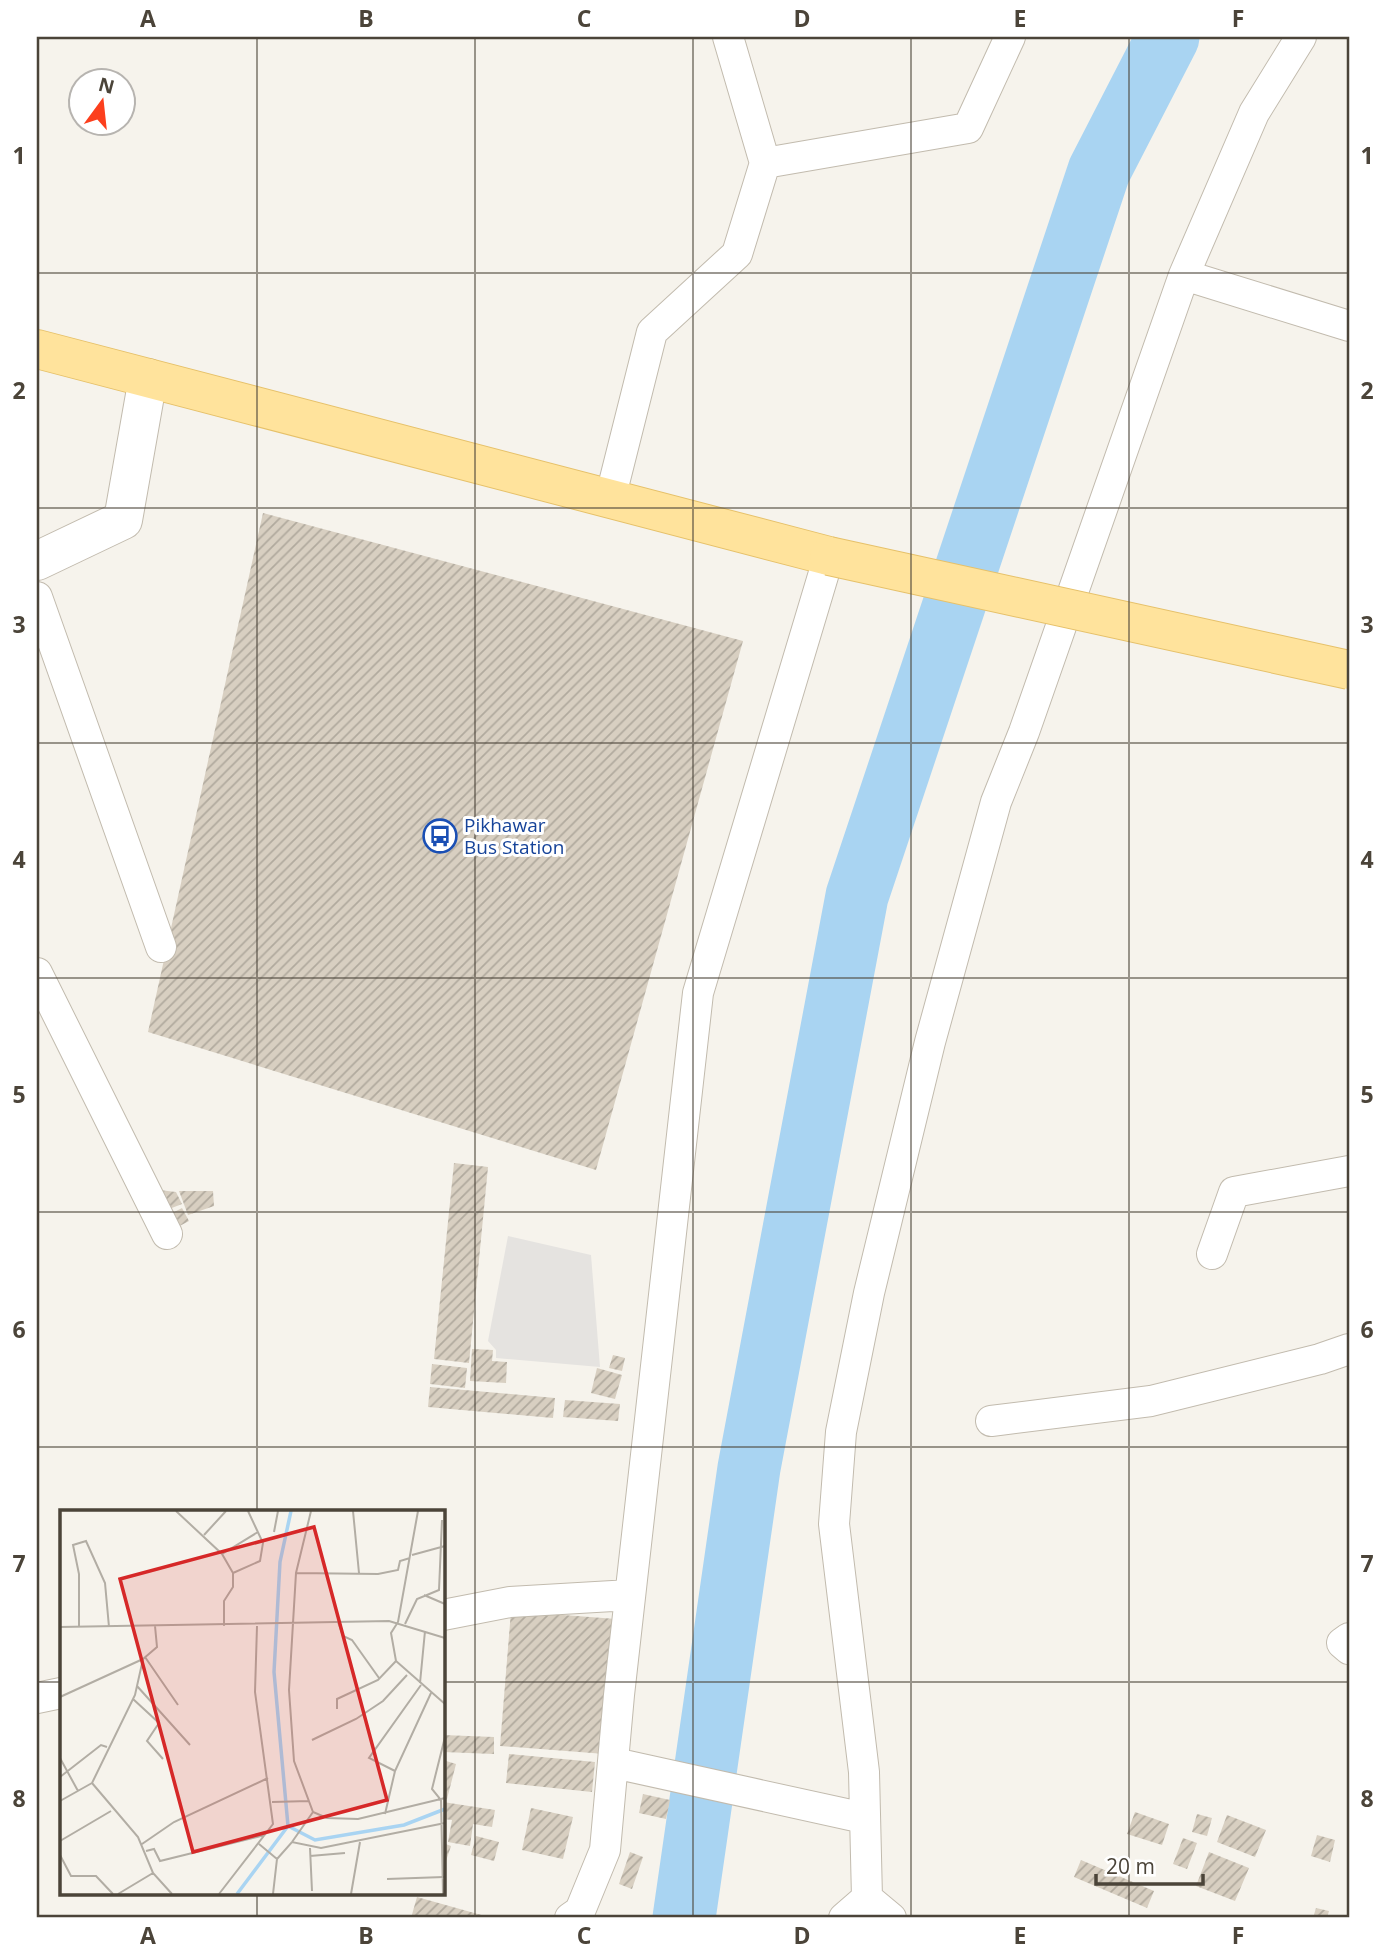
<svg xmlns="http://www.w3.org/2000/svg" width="1386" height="1955" viewBox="0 0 1386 1955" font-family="'Open Sans',sans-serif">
<defs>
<pattern id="building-hatch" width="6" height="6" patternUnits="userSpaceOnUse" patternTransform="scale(1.75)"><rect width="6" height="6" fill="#d8cfc1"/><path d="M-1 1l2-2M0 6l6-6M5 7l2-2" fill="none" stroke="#b1aa9e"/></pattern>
</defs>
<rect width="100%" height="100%" fill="#f6f3ec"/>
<!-- parking -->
<path fill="#e5e3e0" d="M508 1236 591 1255 600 1367 496 1358V1350L488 1341Z"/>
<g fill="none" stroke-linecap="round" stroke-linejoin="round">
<!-- river -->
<path stroke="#a9d4f2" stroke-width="63" d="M684 1918 749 1468 857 896 1099 171 1168 37"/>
</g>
<!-- building -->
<path fill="url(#building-hatch)" d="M263 513 743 641 596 1170 148 1032Z
M454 1163 488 1167 469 1363 434 1359Z
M151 1189 176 1192 182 1204 164 1211Z
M179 1191H213L214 1206 188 1215Z
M182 1208 189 1221 174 1229 167 1216Z
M472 1349 493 1350 492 1361 507 1362 506 1383 470 1381Z
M613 1355 625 1358 622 1371 609 1368Z
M432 1364 467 1368 465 1388 430 1384Z
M597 1368 622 1375 615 1399 591 1393Z
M430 1387 555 1398 553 1418 428 1407Z
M565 1400 620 1404 618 1421 563 1417Z
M511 1611 616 1619 605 1754 500 1746Z
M443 1735 494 1737V1754L443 1752Z
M509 1754 595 1762 592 1792 506 1783Z
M443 1760 456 1764 447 1799 443 1798Z
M643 1794 670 1800 666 1819 639 1813Z
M443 1802 495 1810 492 1827 473 1824 470 1846 448 1842 452 1820 443 1819Z
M531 1808 573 1817 563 1859 522 1850Z
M1135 1812 1169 1824 1162 1845 1127 1834Z
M1197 1814 1212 1818 1207 1836 1192 1832Z
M1227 1815 1266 1830 1255 1857 1217 1842Z
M1317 1835 1335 1840 1330 1862 1311 1856Z
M476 1836 499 1842 494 1861 471 1855Z
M1183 1838 1197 1843 1187 1869 1173 1864Z
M443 1843 451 1846 446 1861 443 1860Z
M630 1852 643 1857 632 1889 619 1884Z
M1209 1852 1249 1868 1235 1901 1196 1886Z
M1081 1860 1154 1891 1147 1908 1074 1877Z
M417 1897 485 1916 484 1918H411Z
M1316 1908 1329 1911 1327 1918H1313Z"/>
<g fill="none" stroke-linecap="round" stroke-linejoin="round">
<defs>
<path id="minor" d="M765 163 968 128 1010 37
M1184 275 1349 326
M610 499 652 332 737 254 765 163 728 37
M37 597 161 947
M37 973 167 1234
M1212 1254 1234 1192 1349 1171
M991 1421 1151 1401 1320 1359 1349 1349
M443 1615 510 1602 630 1595
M1349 1638 1342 1643 1349 1649
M37 1698 61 1693
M614 1763 864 1818
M570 1918 580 1911 605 1850 619 1695 698 993 829 556
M844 1918 867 1898
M891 1918 867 1898 864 1772 834 1524 841 1432 869 1293 930 1042 996 802 1024 732 1184 275 1254 113 1301 37"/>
<path id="tertiary" d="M37 561 123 520 148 378"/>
<path id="primary" d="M37 349 829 556"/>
</defs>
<!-- minor casing -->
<use href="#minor" stroke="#c2bbae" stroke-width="32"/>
<!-- tertiary casing -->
<use href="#tertiary" stroke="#c2bbae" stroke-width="40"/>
<!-- primary casing -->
<use href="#primary" stroke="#e6c16a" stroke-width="40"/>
<!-- minor -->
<use href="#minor" stroke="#fff" stroke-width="30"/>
<!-- tertiary -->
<use href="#tertiary" stroke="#fff" stroke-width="38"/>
<!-- primary -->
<use href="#primary" stroke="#ffe39c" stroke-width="38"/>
<defs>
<path id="primary-bridge" d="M829 556 1349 670"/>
</defs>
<!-- primary-bridge casing -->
<use href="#primary-bridge" stroke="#e6c16a" stroke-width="40" stroke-linecap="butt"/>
<!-- primary-bridge -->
<use href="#primary-bridge" stroke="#ffe39c" stroke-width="38"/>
</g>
<!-- grid -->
<path fill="none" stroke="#4b4439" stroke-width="2" stroke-opacity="0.55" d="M257 37V1512M475 37V1918M693 37V1918M911 37V1918M1129 37V1918M37 273H1349M37 508H1349M37 743H1349M37 978H1349M37 1212H1349M37 1447H1349M37 1682H61M443 1682H1349M257 1894V1918"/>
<!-- icons -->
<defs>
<symbol id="bus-ring" viewBox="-11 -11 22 22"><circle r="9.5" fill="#fff" stroke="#1a4fb4" stroke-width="1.5"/><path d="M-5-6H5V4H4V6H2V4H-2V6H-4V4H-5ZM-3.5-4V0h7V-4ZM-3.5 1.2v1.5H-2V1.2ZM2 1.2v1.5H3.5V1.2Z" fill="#1a4fb4"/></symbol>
</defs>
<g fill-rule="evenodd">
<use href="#bus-ring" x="421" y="817" width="38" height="38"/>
</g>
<g text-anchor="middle" stroke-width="6" stroke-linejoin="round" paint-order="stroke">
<!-- transit labels -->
<g font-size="19" fill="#164399" stroke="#fff" text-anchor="start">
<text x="464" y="832">Pikhawar<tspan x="464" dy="22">Bus Station</tspan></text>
</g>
</g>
<!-- overview -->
<g transform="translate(60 1510)">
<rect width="385" height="385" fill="#f6f3ec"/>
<path fill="none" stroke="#a9d4f2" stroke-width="3.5" d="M228 316 255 330 344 315 385 299M177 384 228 316 214 162 220 52 231 1"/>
<path fill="none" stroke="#b2ada4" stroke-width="2" d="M116 1 162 44 173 63V77L164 91V116M251 1 236 63 229 180 234 251 253 302 267 308 298 309 385 288M293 1 299 63M214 22 218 1M144 25 166 1M162 44 198 22M352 45 385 36M173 63 200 51 203 33 188 1M236 63 318 64 338 60 340 51 350 48M364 85 385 94M278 112 283 126 292 130 319 168M338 112 331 123 336 151 385 194M338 112 358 1M345 114 357 89 379 80 382 10M95 116 97 137 83 149 75 185 32 273 78 327 93 363 112 384M0 117 329 111 385 128M19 117V64L13 35 26 31 45 73 49 117M85 147 118 195M360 173 365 121M77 176 130 235M0 187 83 149M73 189 99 213 87 231 103 249M277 199V189L318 170 336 151M252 230 296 209 323 191 347 165M0 248 18 281M335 261 309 248 361 175M0 267 41 235 47 237M0 291 32 273M212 292 249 291M325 304 335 261 371 183M0 331 51 301M232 332 253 302M82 334 114 312 208 268M199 334 217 349M250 338 252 381M86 341 94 339 100 351 205 325M0 345 11 366H36L53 384M250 346 285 343M327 369 384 367M58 384 93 363M159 384 213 314 195 182 197 116M213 384 217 349 232 332 261 338 385 313M291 384 300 332M383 384 381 290 372 279 385 227"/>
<path fill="#d62828" fill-opacity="0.15" stroke="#d62828" stroke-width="3.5" d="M254 17 327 290 133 342 60 69Z"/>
<rect width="385" height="385" fill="none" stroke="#4b4439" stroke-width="3.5"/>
</g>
<!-- border -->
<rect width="1386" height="1955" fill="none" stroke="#ffffff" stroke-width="77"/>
<!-- north arrow -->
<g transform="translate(102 102) rotate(15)"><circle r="33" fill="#ffffff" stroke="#b7b4b0" stroke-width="2"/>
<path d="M0-5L12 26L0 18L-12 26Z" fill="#fc3f1d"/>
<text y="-10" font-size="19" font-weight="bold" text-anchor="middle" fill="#4b4439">N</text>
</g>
<!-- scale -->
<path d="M1096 1874v10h107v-10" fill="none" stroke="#4b4439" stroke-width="3.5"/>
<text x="1106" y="1874" font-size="21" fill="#4b4439" stroke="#ffffff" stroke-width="5" paint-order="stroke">20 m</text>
<rect x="38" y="38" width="1310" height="1878" fill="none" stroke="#4b4439" stroke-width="2.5"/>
<g font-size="23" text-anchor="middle" font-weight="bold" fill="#4b4439">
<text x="148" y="27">A</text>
<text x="366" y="27">B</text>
<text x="584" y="27">C</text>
<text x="802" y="27">D</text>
<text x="1020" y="27">E</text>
<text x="1238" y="27">F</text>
<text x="19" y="164">1</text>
<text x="1367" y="164">1</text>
<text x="19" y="399">2</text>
<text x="1367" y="399">2</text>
<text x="19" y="633">3</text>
<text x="1367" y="633">3</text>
<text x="19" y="868">4</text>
<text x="1367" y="868">4</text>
<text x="19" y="1103">5</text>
<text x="1367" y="1103">5</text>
<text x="19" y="1338">6</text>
<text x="1367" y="1338">6</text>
<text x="19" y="1572">7</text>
<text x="1367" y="1572">7</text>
<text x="19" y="1807">8</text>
<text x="1367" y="1807">8</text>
<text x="148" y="1944">A</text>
<text x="366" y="1944">B</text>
<text x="584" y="1944">C</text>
<text x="802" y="1944">D</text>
<text x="1020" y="1944">E</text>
<text x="1238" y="1944">F</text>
</g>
</svg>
